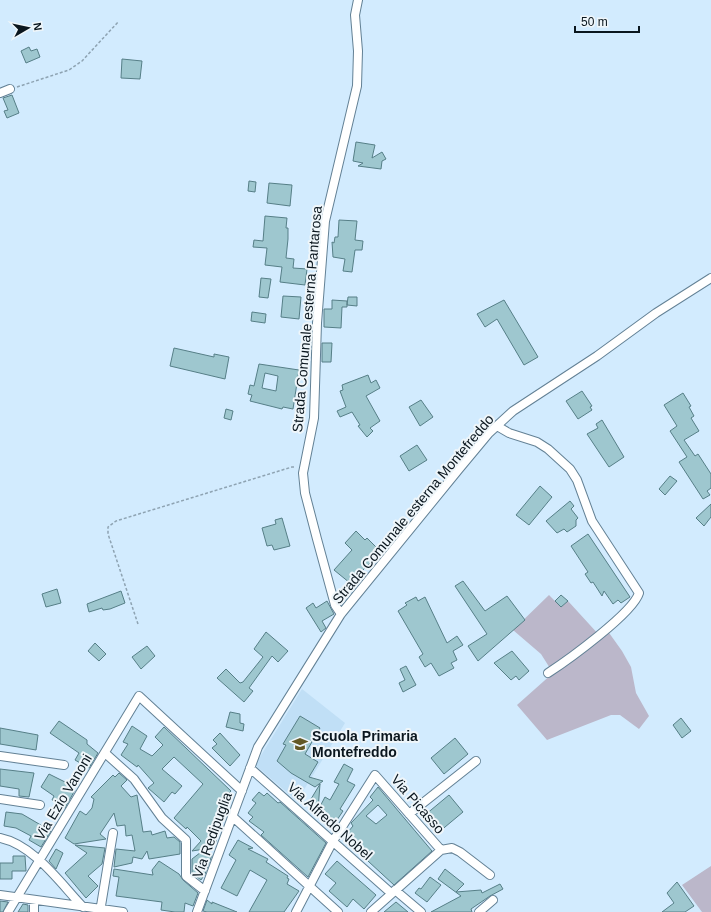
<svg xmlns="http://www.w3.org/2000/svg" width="711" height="912" viewBox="0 0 711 912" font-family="Arial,sans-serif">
<rect width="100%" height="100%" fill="#d2ebfe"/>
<!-- built -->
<path fill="#c0dff6" d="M302 689 345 723 297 801 255 765Z"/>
<!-- green -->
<path fill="#bbb7ca" d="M549 595 561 607 568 601 600 636 607 630 622 651 631 667 636 693 649 716 639 729 620 715H611L547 740 517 705 553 673 541 654 513 630Z
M711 866V912H702L682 885Z"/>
<!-- building -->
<path fill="#9ec7cf" stroke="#567f87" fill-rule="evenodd" d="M29 47 31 51 37 49 40 57 26 63 21 51Z
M122 59 142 61 140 79 121 78Z
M12 95 19 113 7 118 4 111 8 110 3 98Z
M356 142 375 145 372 158 382 152 386 159 382 161 381 169 358 166 363 163 353 161Z
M249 181 256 182 255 192 248 191Z
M269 183 292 185 290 206 267 203Z
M265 216 287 218 286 228H288V239L286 258 294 259 293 268 307 269 305 285 280 282 282 267 265 265 267 248 253 247 254 240 263 241Z
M339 220 357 221 355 240 363 241 362 250H355L352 272 343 271 345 259 333 257 332 242 334 243 335 237H338Z
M261 278 271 279 268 298 259 297Z
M283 296 301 297 299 319 281 317Z
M348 297H357V306L347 305Z
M332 300 347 301V307H342L341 328 324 327V309H332Z
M504 300 538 357 524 365 497 319 485 327 477 314Z
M252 312 266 314 265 323 251 321Z
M322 343H332L331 362H322Z
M174 348 214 357V354L229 357 225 379 170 366Z
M259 364 299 370 293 409 283 407 282 409 250 401 252 395 248 394 250 385 254 386ZM265 373 278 376 276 391 262 388Z
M368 375 371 383 376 380 380 388 366 396 380 421 370 428 373 431 367 437 358 426 360 425 352 412 340 417 337 411 346 407 340 391 343 390 342 385Z
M582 391 592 406 590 407 592 410 578 419 566 401Z
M683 393 691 406 689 407 694 416 691 418 699 431 684 440 695 456 698 454 711 474V488L707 491 710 495 703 499 679 462 687 457 670 431 677 426 664 405Z
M421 400 433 417 420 426 409 407Z
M226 409 233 411 231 420 224 418Z
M602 420 624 457 609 467 587 434 598 428 596 424Z
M417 445 427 460 409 471 400 456Z
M670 476 677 481 665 495 659 489Z
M540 486 552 497 529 525 516 515Z
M570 501 574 506 571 509 578 518 576 520V526L567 532 564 529 557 533 546 521Z
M711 504V517L704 526 696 518Z
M282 518 290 546 274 550 272 545 267 546 262 528 276 524 275 520Z
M356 531 365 540 367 538 381 552 350 583 334 570 352 550 345 543Z
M588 534 630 597 621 603 618 600 613 604 604 591 602 596 593 582 591 583 585 574 588 572 571 546Z
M463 581 485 611 507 596 525 620 478 661 468 646 487 634 455 586Z
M57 589 61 603 46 607 42 594Z
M121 591 125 603 110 609 103 610 102 608 89 612 87 604Z
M561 595 568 601 561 607 555 601Z
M416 597 418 601 425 597 447 643 457 636 463 645 453 651 457 660 451 663 454 668 439 676 431 663 425 667 419 657 423 654 398 611 407 605 405 603Z
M327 601 334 614 322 621 326 628 321 632 306 608 313 603 316 608Z
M266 632 288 651 278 662 272 656 249 688 253 691 244 702 217 678 226 669 240 683 243 682 263 657 254 649Z
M95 643 106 654 99 661 88 651Z
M147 646 155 656 141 669 132 657Z
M512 651 529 671 519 680 516 676 511 680 494 663Z
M406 666 416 685 403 692 399 683 405 680 400 669Z
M230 712 240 714V723L244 724 243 731 226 727Z
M300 716 320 728 305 754 318 762 309 777 323 781 315 787 291 773 277 761 286 745 283 744Z
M681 718 691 731 682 738 673 725Z
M59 721 87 740V744L98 753 89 768 75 760 79 753 50 733Z
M132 726 147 736 140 749 152 756 163 745 155 737 164 727 231 791 220 802 225 806 219 812 221 814 218 817 221 820 208 833 217 841 211 848 192 851 201 841 187 827 186 829 174 818 203 784 174 757 162 769 182 786 175 794 172 792 164 802 148 788 154 783 138 765 137 767 121 755 128 744 123 742Z
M0 728 38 735 36 750 0 744Z
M220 733 240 755 230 766 212 748 217 744 213 740Z
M455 738 468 754 444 774 431 758Z
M344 764 353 769 347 781 355 785 340 809 343 811 335 823 317 812 325 797 330 800 339 784 334 782Z
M0 769 34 773 29 797 19 796V789L0 786Z
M119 773 127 780 121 786 131 797 137 795 143 832 151 831 152 835 165 831 167 838 174 837 180 842V854L149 859 147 851 142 859 133 857 132 863 114 867 116 849 135 851 132 835 126 836 125 825 117 826 114 813 100 834 106 839 74 844 65 838 80 811 86 815 92 808 94 799 91 797 113 775 115 777Z
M49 774 69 784 75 790 65 808 52 800 54 796 41 787Z
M320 784 318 810 314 815 309 810 312 806 308 804Z
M378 787 432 851 394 885 343 838 353 826 351 823 373 800 370 797ZM378 805 387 815 376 824 366 816Z
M259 792 264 796 267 793 278 803 280 802 326 843 308 877 261 835 264 832 249 821 253 817 248 813 256 803 252 800Z
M449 795 463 812 439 832 425 815Z
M6 812 22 814 51 831 41 847 29 840 31 836 16 828 4 826Z
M238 840 253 848 248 849 268 859 266 862 288 876 287 878 289 879 287 884 299 891 284 912H249L267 880 250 870 237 896 221 888 236 860 229 855Z
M75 845 105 848 102 864 88 876 98 886 86 898 65 873 87 853Z
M56 849 63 853 56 869 49 861Z
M205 849 212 855 205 874 201 880 192 873V859Z
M13 856H25L26 871H12V879H0V863H13Z
M159 861 179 874 183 880 198 893 193 906 185 903 184 912H175L161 910 162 902 116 896 119 877 113 876 114 869 153 875 152 870Z
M337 861 376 895 364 909 353 899 347 907 329 891 336 883 325 874Z
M445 869 464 884 456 892 481 890 482 893 500 884 503 889 490 896 471 909 472 912H431L461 896 438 879Z
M430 877 441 885 427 902 415 893 419 888 421 889Z
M677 882 694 906 685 912H662L674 903 667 893Z
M207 900 212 904V902L237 912H207L203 911Z
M0 901 8 902 3 912H0Z
M396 902 408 912H384Z
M23 904 28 905V912H18Z"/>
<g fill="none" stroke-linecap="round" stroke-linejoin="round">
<defs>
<path id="minor" d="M0 93 10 89
M497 426 509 433 537 442 548 449 570 469 577 480 592 521 639 593C633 613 568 660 548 673
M341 614 335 605 317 539 305 493 303 473 314 418 317 323 325 221 357 86 358 51 355 15 358 0
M105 753 134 779 162 818 186 840V876L205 891
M0 756 64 765
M250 768 391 893
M0 799 40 805
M409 814 476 761
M233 817 338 912
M0 838C34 845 60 883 83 907
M395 890 421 912
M0 895 123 912
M8 912 139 696 242 791
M34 912V900
M100 912 113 833
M197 912 258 747 341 614 459 469 489 433 513 411 597 356 656 313 711 278
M296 912 333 841 375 775 441 850
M371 912 441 850 452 848 460 852 490 875
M479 912 493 900"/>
</defs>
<!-- minor casing -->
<use href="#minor" stroke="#638195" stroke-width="10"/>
<!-- path -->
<path stroke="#8ea3b2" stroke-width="1.5" stroke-dasharray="3 2" stroke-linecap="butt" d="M17 87 69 70 82 61 119 21
M138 624 108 534V527L116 521 292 467H296"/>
<!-- minor -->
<use href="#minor" stroke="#fff" stroke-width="8"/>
</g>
<!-- icons -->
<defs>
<symbol id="school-bare" viewBox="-9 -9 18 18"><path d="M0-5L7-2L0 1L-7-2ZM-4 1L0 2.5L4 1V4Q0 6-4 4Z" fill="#635926" stroke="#eff6fa" stroke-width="2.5" paint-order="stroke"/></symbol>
</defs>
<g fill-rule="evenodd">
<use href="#school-bare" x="289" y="733" width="22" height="22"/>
</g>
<g text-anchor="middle" stroke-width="4" stroke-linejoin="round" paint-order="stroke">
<!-- street labels -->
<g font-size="14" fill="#0a161e" stroke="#eff6fa">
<text transform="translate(307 319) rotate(-85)" y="5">Strada Comunale esterna Pantarosa</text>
<text transform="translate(413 509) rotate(-50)" y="5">Strada Comunale esterna Montefreddo</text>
<text transform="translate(63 797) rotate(-59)" y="5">Via Ezio Vanoni</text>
<text transform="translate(418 804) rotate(49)" y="5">Via Picasso</text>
<text transform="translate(330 821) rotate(42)" y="5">Via Alfredo Nobel</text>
<text transform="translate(212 835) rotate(-70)" y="5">Via Redipuglia</text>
</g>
<!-- poi labels -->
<g font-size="14" font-weight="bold" fill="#0a161e" stroke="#eff6fa" text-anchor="start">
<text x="312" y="741">Scuola Primaria<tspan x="312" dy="16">Montefreddo</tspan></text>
</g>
</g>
<!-- north arrow -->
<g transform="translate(28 28) rotate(81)" stroke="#eff6fa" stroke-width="3" paint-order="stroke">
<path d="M0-3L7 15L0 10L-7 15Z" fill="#0a161e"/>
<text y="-6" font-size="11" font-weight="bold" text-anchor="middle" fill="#0a161e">N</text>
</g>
<!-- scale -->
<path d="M575 26v6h64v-6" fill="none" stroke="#0a161e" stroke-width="2"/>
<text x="581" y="26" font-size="12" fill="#0a161e" stroke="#eff6fa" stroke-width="3" paint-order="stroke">50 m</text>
</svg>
